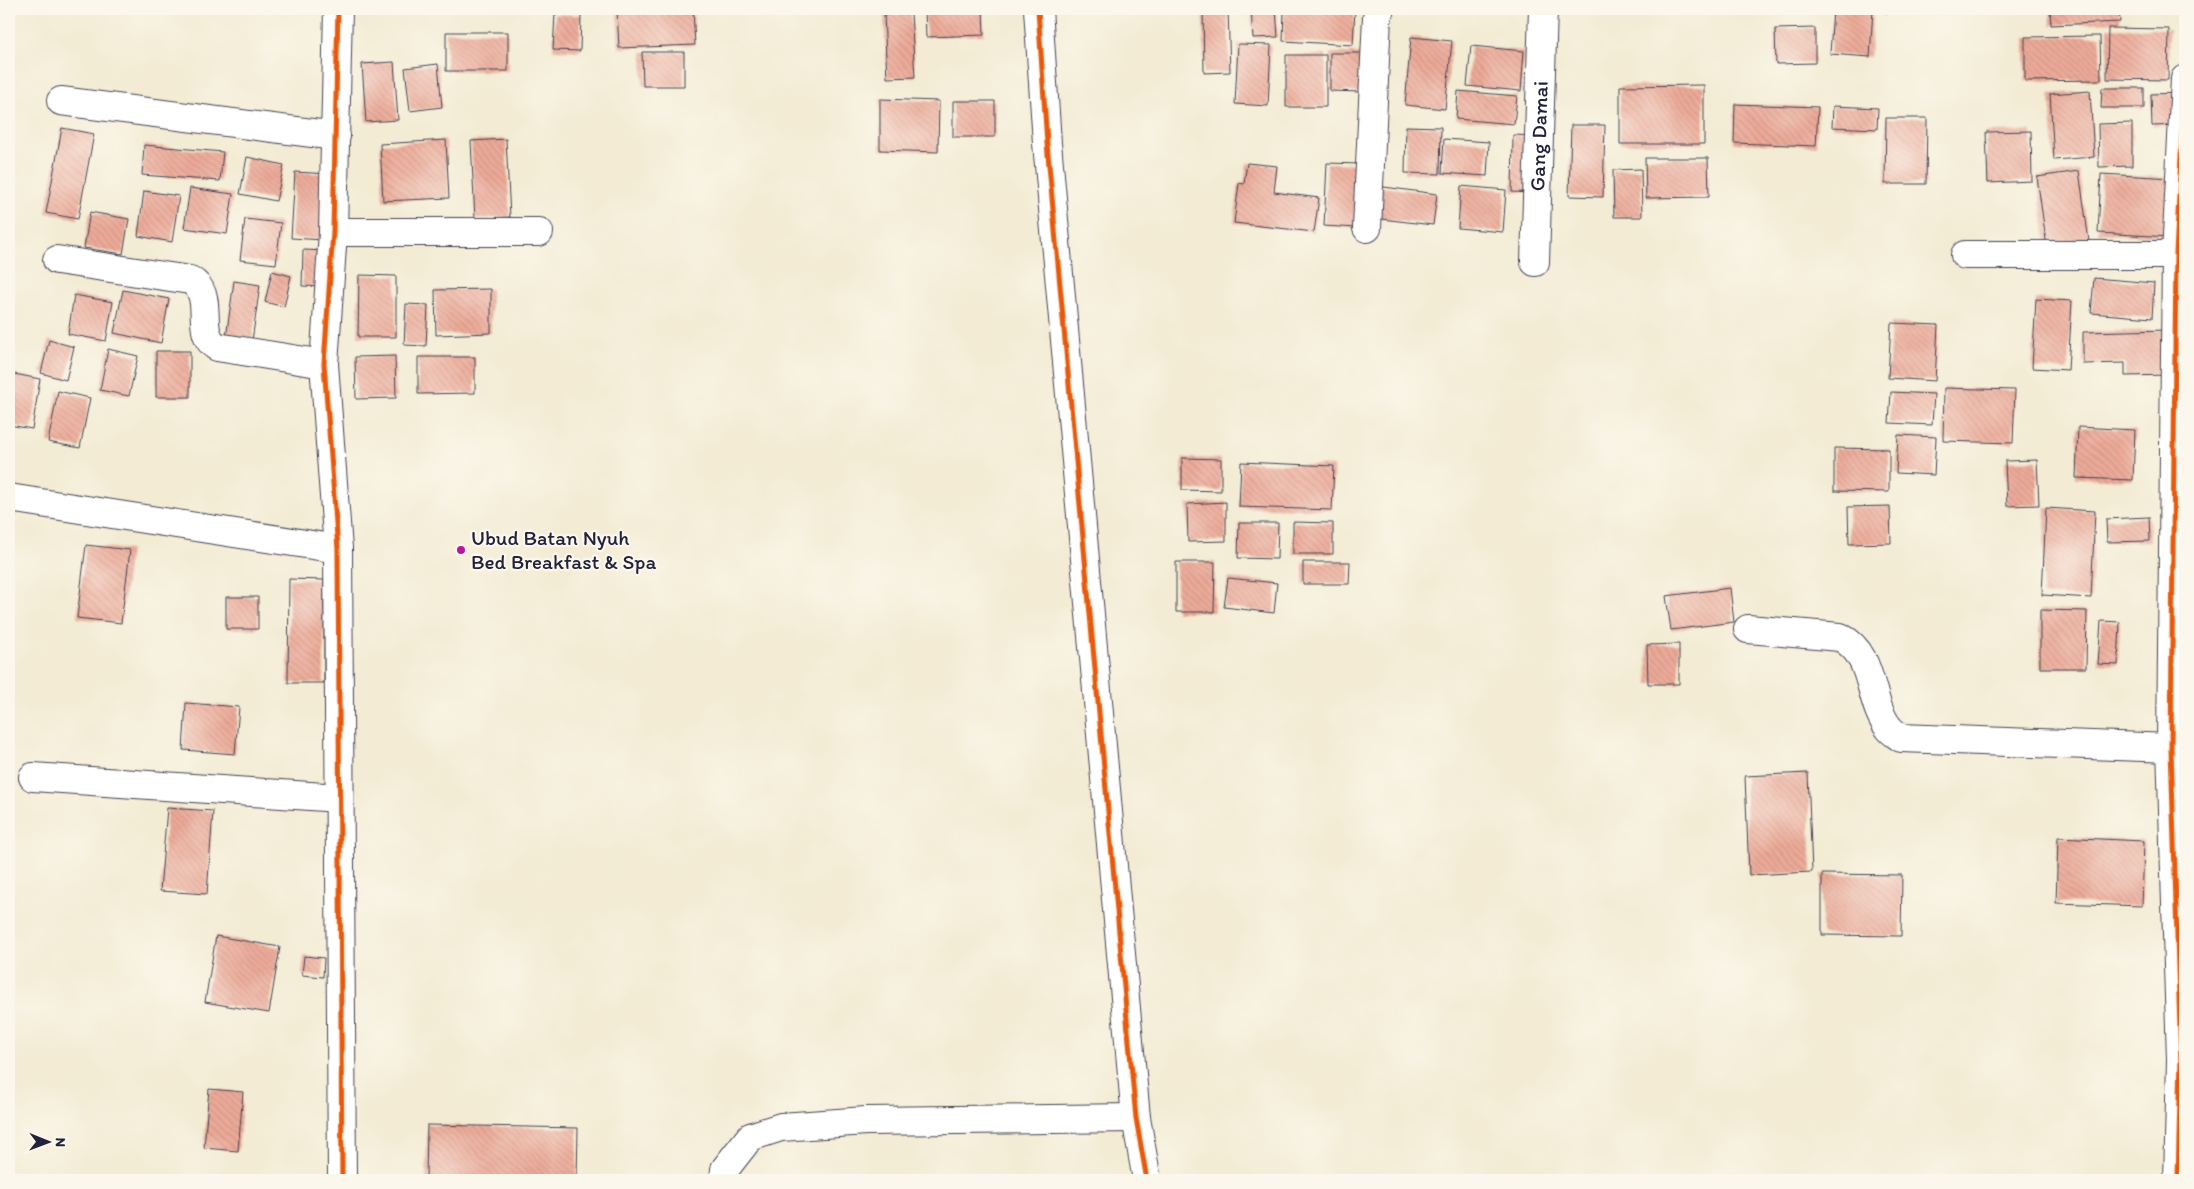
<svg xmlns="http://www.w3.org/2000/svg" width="2194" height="1189" viewBox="0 0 2194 1189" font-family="Itim,sans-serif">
<defs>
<pattern id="building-back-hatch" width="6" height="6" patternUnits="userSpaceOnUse" patternTransform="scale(1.25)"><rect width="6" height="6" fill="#edaa98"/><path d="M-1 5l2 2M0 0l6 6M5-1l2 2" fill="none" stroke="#cb9284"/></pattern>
</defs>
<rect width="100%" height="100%" fill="#fbf7ec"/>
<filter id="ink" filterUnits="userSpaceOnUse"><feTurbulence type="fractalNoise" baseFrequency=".02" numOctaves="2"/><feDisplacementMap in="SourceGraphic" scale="10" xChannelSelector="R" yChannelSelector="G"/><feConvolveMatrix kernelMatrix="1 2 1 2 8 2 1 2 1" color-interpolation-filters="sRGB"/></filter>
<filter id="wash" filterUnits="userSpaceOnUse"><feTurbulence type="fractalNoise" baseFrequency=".0096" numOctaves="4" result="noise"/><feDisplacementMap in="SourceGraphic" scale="20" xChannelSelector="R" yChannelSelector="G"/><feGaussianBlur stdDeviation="1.12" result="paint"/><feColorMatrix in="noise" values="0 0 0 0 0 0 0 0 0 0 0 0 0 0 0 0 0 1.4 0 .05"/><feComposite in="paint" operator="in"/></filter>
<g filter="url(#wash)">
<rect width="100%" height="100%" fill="#f3ebd3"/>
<g id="blocks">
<!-- building -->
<path fill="url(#building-back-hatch)" d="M617 9H693L695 45 619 48Z
M925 9H983L984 35 926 37Z
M1203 9H1228L1230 72 1204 73Z
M1251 9H1276L1278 37 1253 38Z
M1284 9H1355L1353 45 1283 41Z
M1833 9H1873L1870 57 1830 54Z
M1885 9H1920V14L1885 13Z
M2050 9H2119L2120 22 2051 25Z
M911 13 915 77 887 78 884 15Z
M555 14 581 15 580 51 553 50Z
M1815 28V63L1776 64 1775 29Z
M2108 28 2169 29 2168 80 2107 79Z
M446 32H508V71H446Z
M2100 36 2101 80 2025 81V37Z
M1411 37 1452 41 1445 109 1405 105Z
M1238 44 1271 45 1268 106 1235 104Z
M1471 46 1524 51 1521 91 1467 86Z
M642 52H684V86H643Z
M1330 53H1364L1362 92 1330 91Z
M1286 55H1326V107H1286Z
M394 62 398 120 366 122 362 64Z
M438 64 442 107 410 111 405 68Z
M1704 85V144H1620V86Z
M2102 88H2144V108H2101Z
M1458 91 1517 96 1514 124 1456 119Z
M2090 91 2094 157 2054 160 2050 94Z
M2180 93 2181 125 2152 126 2151 94Z
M880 99 939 101 938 152 880 150Z
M953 101H995V137H953Z
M1735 104 1818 107 1816 146 1734 143Z
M1833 106 1878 108 1877 129 1832 127Z
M1886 118H1927L1926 184H1885Z
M2132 123V166L2099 167 2098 124Z
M1571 125H1605L1603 197 1569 196Z
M1406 126 1441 127 1440 174 1405 173Z
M62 128 94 134 78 219 46 213Z
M2031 131 2032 181 1988 183 1986 132Z
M1513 135 1536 136 1535 193 1512 192Z
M506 139 510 217 475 219 471 141Z
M1444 139 1489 142 1487 176 1442 173Z
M446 140 449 198 383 201 380 144Z
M144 145 223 152 220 181 142 175Z
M247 157 284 165 276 201 240 194Z
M1645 158H1708L1709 197 1646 198Z
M1247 163 1277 166 1274 192 1319 198 1314 232 1234 223 1239 183 1244 184Z
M1327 163 1360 164 1357 228 1324 226Z
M1641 169 1642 217H1614L1613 170Z
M2079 171 2089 241 2047 247 2037 177Z
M295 172 329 174 324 240 291 238Z
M2101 174 2173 178 2171 237 2098 233Z
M1376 186 1437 194 1433 225 1373 218Z
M1461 186 1506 190 1503 232 1458 228Z
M190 188 233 194 227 234 184 228Z
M144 191 179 196 172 242 138 236Z
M90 212 129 219 123 254 84 248Z
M245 219 281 223 276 264 240 260Z
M303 250 328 251 327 287 302 286Z
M272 271 291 276 284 307 265 302Z
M359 275 396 276V337H358Z
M2094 278 2154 283 2152 318 2091 313Z
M234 281 260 285 252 341 226 338Z
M491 289V333L436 335 435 290Z
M123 290 169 299 161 343 114 333Z
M74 295 113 302 106 341 68 334Z
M2036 299 2072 301 2068 370 2032 368Z
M406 304 428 305 426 346 404 345Z
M1891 323 1938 325 1935 381 1888 378Z
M2168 330 2169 375 2125 376V363L2083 364V332Z
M49 340 74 347 66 380 41 373Z
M108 349 138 356 129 396 100 390Z
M156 351H190V397H156Z
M395 356 396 398 356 399 355 357Z
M418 357H475V393L418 394Z
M9 373 40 379 32 429 9 425Z
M1944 388 2015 390 2013 443 1943 441Z
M58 391 90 398 80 448 48 442Z
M1891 392 1934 394 1932 425 1889 423Z
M2078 427 2135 430 2133 480 2076 478Z
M1898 435 1936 437 1934 475 1896 473Z
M1834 448 1889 449V492L1834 491Z
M1182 458 1221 459V491L1182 490Z
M2037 460 2039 505 2007 506 2005 461Z
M1241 462 1334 466 1332 510 1239 507Z
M1226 502V541L1188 542 1187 504Z
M1890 506 1891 543 1849 544 1848 507Z
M2046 508 2095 511 2091 598 2042 595Z
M2149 517 2150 541 2107 542 2106 519Z
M1293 522 1333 523V554H1293Z
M1239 523H1278L1277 559 1238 558Z
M86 545 130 550 121 623 77 618Z
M1176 562H1215L1214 612H1176Z
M1303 562H1350L1349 584H1303Z
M1228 578 1277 583 1274 613 1224 607Z
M289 579 324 580V683H288Z
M1730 588 1734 622 1671 630 1666 596Z
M226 597H258V629H226Z
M2040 610 2087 611 2086 668H2040Z
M2101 621 2120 622 2118 665 2098 664Z
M1679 644V684H1648L1647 645Z
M186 703 239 707 235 754 183 750Z
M1808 773 1812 872 1749 875 1745 776Z
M167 808 213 811 207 894 160 891Z
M2058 837 2144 841 2142 906 2056 903Z
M1822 874 1902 875 1901 936 1822 935Z
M216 936 280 947 269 1013 205 1002Z
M304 956 324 958 323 977 302 975Z
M209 1089 243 1092 238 1151 204 1148Z
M427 1125 578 1128 577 1180H426Z"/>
</g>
</g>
<g filter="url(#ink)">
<use href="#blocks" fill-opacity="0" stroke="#414052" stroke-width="1"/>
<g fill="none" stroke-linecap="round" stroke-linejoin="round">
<defs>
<g id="street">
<path d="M338 9 333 232 324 364 338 549 342 1180"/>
<path d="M1038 9 1047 143 1136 1118 1147 1180"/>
<path d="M61 101 336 136"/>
<path d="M1367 228 1377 17 1380 9"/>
<path d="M333 232H539"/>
<path d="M1965 255H2176"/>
<path d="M57 260 190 280C217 295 193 332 217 347L324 364"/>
<path id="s1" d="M1535 262 1543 9"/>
<path d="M9 498 338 549"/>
<path d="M1748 629 1840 637C1876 655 1867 701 1889 728 1892 732 1897 735 1901 738L2171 748"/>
<path d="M33 777 339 798"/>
<path d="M724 1180 725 1169 750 1137 781 1127 866 1121 1136 1118"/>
<path d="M2178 1180 2181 1059 2171 748 2176 255 2185 79"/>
</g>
</defs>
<!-- street casing -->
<use href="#street" stroke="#414052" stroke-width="30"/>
<!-- street -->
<use href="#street" stroke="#fff" stroke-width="28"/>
<defs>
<path id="cycleway" d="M338 9 333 232 324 364 338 549 342 1180
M1038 9 1047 143 1136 1118 1147 1180
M2178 1180 2181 1059 2171 748 2176 255 2185 79"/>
</defs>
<!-- cycleway casing -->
<use href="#cycleway" stroke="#fbf7ec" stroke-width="8"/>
<!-- cycleway -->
<use href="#cycleway" stroke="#e8590c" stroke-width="5"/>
</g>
</g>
<!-- markers -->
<circle fill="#b5179e" stroke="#fbf7ec" stroke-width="2" cx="461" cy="550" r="5"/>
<g text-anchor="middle" stroke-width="4.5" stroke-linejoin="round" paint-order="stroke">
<!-- street labels -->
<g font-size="21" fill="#22223b" stroke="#fbf7ec">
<text dy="7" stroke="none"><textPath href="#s1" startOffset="126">Gang Damai</textPath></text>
</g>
<!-- poi labels -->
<g font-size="21" fill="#22223b" stroke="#fbf7ec" text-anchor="start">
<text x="471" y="545">Ubud Batan Nyuh<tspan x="471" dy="24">Bed Breakfast &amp; Spa</tspan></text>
</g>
</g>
<!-- margin -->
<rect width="2194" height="1189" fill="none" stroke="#fbf7ec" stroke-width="30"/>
<!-- north arrow -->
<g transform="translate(48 1142) rotate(91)" stroke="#fbf7ec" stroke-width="4" paint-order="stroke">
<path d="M0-4L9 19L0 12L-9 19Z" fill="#22223b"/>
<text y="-8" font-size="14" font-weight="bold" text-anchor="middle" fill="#22223b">N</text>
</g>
</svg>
